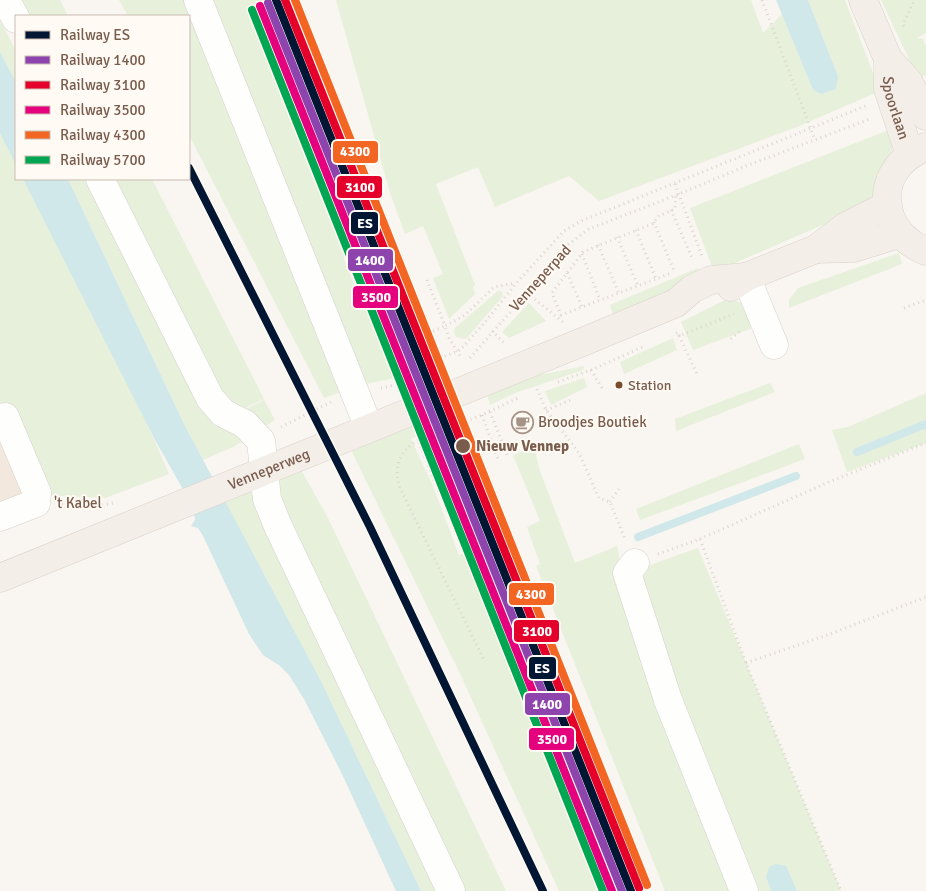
<svg xmlns="http://www.w3.org/2000/svg" width="926" height="891" viewBox="0 0 926 891" font-family="Signika,sans-serif">
<rect width="100%" height="100%" fill="#f9f5f0"/>
<!-- residential -->
<path fill="#f2e8de" d="M0 434 34 493 0 507Z"/>
<!-- green -->
<path fill="#e7f0db" d="M14 0H60L68 16H23Z
M119 0H192L346 390 324 398 189 135V16H128Z
M204 0H264L272 19 264 22 325 175 322 176 334 206 339 205 358 253 344 259 362 305 370 303 401 377 360 385Z
M336 0H751L763 33 782 14 813 90 838 76 808 0H845L880 91 797 127 599 201 569 176 495 207 478 167 436 184 475 285 473 287 475 294 449 319 433 278 443 274 423 226 405 234 390 193Z
M881 0H926V33L917 38 923 39 926 46V75L918 78Z
M0 20 16 51V82L0 52Z
M0 106 16 138V179H37L73 251 169 474 105 498 40 495 0 428Z
M891 129 893 137 892 150 877 189 869 200 853 212 714 272 690 208Z
M68 179H92L247 439 233 447 203 460 185 426Z
M107 179H152L264 399 243 409 226 405Z
M899 253 902 264 789 308V300L798 288Z
M698 268 701 276 613 315 610 305Z
M499 290 502 292 503 296 466 339 456 337 454 332 455 328Z
M729 298C745 303 755 310 750 329L693 350 681 322Z
M529 303 546 321 509 338 502 332Z
M673 338 677 350 624 374 620 362Z
M584 366 583 370 515 393 490 405 487 393 535 376Z
M584 378 587 387 551 405 545 391Z
M770 383 775 392 676 431 675 419Z
M926 393V443L847 472 832 430 848 427Z
M264 400 275 420 261 429 244 410Z
M423 419 428 431 411 439 433 486 459 555 471 551 483 588 490 586 511 641 504 644 515 674 523 672 611 891H559L462 678 350 448Z
M799 444 805 459 640 520 636 509Z
M534 447 540 471 575 563 617 546 623 575 740 891H665L536 566 540 564 527 527 540 521 513 455Z
M300 468 328 518 506 891H459L313 581 276 484 286 473Z
M250 487 259 501 438 891H421L321 681 225 502 247 493 245 489Z
M698 548 841 891H796L766 877 771 891H749L633 571Z"/>
<!-- water -->
<path fill="#d0e8ea" d="M776 0H808L838 76 836 89 821 94 813 90Z
M0 52 16 82V165L0 133Z
M23 179H68L185 426 321 681 421 891H396L341 772 304 699 289 675 280 666 263 655 249 634 203 536 198 528 191 526 195 520 193 507 155 440Z
M775 864 786 866 797 891H771L766 877 769 867Z"/>
<g fill="none" stroke-linecap="round" stroke-linejoin="round">
<!-- stream -->
<path stroke="#d0e8ea" stroke-width="8" d="M857 452 926 424
M638 537 796 476"/>
<defs>
<path id="minor" d="M6 0 16 19
M198 0 369 428
M100 179 210 398 223 413 245 424 261 441 267 499 278 526 451 891
M746 277 774 345
M0 517 36 503 37 493 5 417
M635 563 627 573 668 700 744 891"/>
<g id="major">
<path id="s1" d="M863 0 888 59V89L910 155"/>
<path d="M888 59 908 81 926 116"/>
<path d="M925 147C914 152 904 158 897 168 874 200 893 239 926 251"/>
<path d="M816 249 854 248 899 234"/>
<path d="M731 287 746 277 816 249 845 227 888 205"/>
<path id="s2" d="M0 578 585 341 676 303 692 289 711 280 746 277"/>
</g>
</defs>
<!-- minor casing -->
<use href="#minor" stroke="#d7d1cb" stroke-width="29"/>
<!-- major casing -->
<use href="#major" stroke="#dad1cc" stroke-width="29"/>
<!-- path -->
<path stroke="#dcd5d0" stroke-width="3" stroke-dasharray="1 4" stroke-linecap="butt" d="M762 0 815 140
M904 26 903 24 915 0
M675 184 702 256
M671 210 693 260
M654 222 674 271
M636 230 656 279
M617 237 638 286
M598 245 619 293
M582 254 600 300
M567 273 582 307
M669 274 561 315 552 293 583 252 652 224 659 216 675 209 676 195
M427 280 445 326 465 315 494 287 516 283
M527 293 564 323
M373 302 406 382
M904 308 926 300
M492 331 506 345
M676 333 678 332 679 336 734 314
M679 336 698 376
M731 339 741 330
M392 349 445 326 449 338 460 356
M470 358 527 293 565 247 589 229 679 194 746 166 870 119
M591 370 602 388
M403 373 460 350 485 322 519 280 564 231 581 221 868 105
M558 382 591 370 645 346
M381 388 413 381
M537 389 546 410 579 453 599 498 610 502 625 539
M546 410 571 400
M490 412 508 457
M482 415 498 459
M281 427 331 402
M427 437 444 482
M418 440C399 452 394 465 399 486L484 660
M436 485 418 440 482 415 520 397
M610 502 619 489
M62 504 102 505 113 503
M700 539 829 482 926 443
M658 554 700 539 746 663 841 891
M746 663 830 634 926 597"/>
<!-- minor -->
<use href="#minor" stroke="#fefefd" stroke-width="28"/>
<!-- major -->
<use href="#major" stroke="#f3eee8" stroke-width="28"/>
<defs>
<path id="rail-1" d="M276 0 631 891
M189 168 370 527 543 891"/>
<path id="rail-2" d="M268 3 622 891"/>
<path id="rail-3" d="M285 0 639 888"/>
<path id="rail-4" d="M260 6 612 891"/>
<path id="rail-5" d="M295 0 647 885"/>
<path id="rail-6" d="M252 10 603 891"/>
</defs>
<!-- rail-1 casing -->
<use href="#rail-1" stroke="#fffaf3" stroke-width="11"/>
<!-- rail-2 casing -->
<use href="#rail-2" stroke="#fffaf3" stroke-width="11"/>
<!-- rail-3 casing -->
<use href="#rail-3" stroke="#fffaf3" stroke-width="11"/>
<!-- rail-4 casing -->
<use href="#rail-4" stroke="#fffaf3" stroke-width="11"/>
<!-- rail-5 casing -->
<use href="#rail-5" stroke="#fffaf3" stroke-width="11"/>
<!-- rail-6 casing -->
<use href="#rail-6" stroke="#fffaf3" stroke-width="11"/>
<!-- rail-1 -->
<use href="#rail-1" stroke="#011633" stroke-width="8"/>
<!-- rail-2 -->
<use href="#rail-2" stroke="#8e44ad" stroke-width="8"/>
<!-- rail-3 -->
<use href="#rail-3" stroke="#e4002b" stroke-width="8"/>
<!-- rail-4 -->
<use href="#rail-4" stroke="#e5007d" stroke-width="8"/>
<!-- rail-5 -->
<use href="#rail-5" stroke="#f26522" stroke-width="8"/>
<!-- rail-6 -->
<use href="#rail-6" stroke="#00a651" stroke-width="8"/>
</g>
<!-- icons -->
<defs>
<symbol id="cafe-ring" viewBox="-11 -11 22 22"><circle r="9.5" fill="#fffaf3" stroke="#a69286" stroke-width="1.5"/><path d="M-5.5-4.5H6V0H3Q3 3.5 0 3.5H-2.5Q-5.5 3.5-5.5 0ZM3-3.2v2h1.7v-2ZM-6 4.5H4V6H-6Z" fill="#a69286"/></symbol>
</defs>
<g fill-rule="evenodd">
<use href="#cafe-ring" x="510" y="410" width="25" height="25"/>
</g>
<!-- markers -->
<circle fill="#7a4b2a" stroke="#fffaf3" stroke-width="2" cx="619" cy="385" r="4.5"/>
<circle fill="#7a5c4d" stroke="#fffaf3" stroke-width="2" cx="463" cy="446" r="8"/>
<g text-anchor="middle" stroke-width="4" stroke-linejoin="round" paint-order="stroke">
<!-- bus labels -->
<g font-size="14" fill="#7a5c4d" stroke="#fffaf3" text-anchor="start">
<text x="628" y="390">Station</text>
</g>
<!-- street labels -->
<g font-size="15" fill="#7a5c4d" stroke="#fffaf3">
<text dy="5" stroke="none"><textPath href="#s1" startOffset="114">Spoorlaan</textPath></text>
<text transform="translate(540 278) rotate(-48)" y="5">Venneperpad</text>
<text dy="5" stroke="none"><textPath href="#s2" startOffset="290">Venneperweg</textPath></text>
<text x="78" y="508">'t Kabel</text>
</g>
<!-- poi labels -->
<g font-size="15" fill="#7a5c4d" stroke="#fffaf3" text-anchor="start">
<text x="538" y="427">Broodjes Boutiek</text>
</g>
<!-- stop labels -->
<g font-size="15" font-weight="bold" fill="#7a5c4d" stroke="#fffaf3" text-anchor="start">
<text x="476" y="451">Nieuw Vennep</text>
</g>
</g>
<g stroke="#fffaf3" stroke-width="2">
<rect x="332" y="140" width="47" height="24" rx="5" fill="#f26522"/>
<rect x="336" y="175" width="47" height="24" rx="5" fill="#e4002b"/>
<rect x="350" y="211" width="29" height="24" rx="5" fill="#011633"/>
<rect x="347" y="248" width="47" height="24" rx="5" fill="#8e44ad"/>
<rect x="352" y="285" width="47" height="24" rx="5" fill="#e5007d"/>
<rect x="508" y="582" width="47" height="24" rx="5" fill="#f26522"/>
<rect x="513" y="619" width="47" height="24" rx="5" fill="#e4002b"/>
<rect x="528" y="656" width="29" height="24" rx="5" fill="#011633"/>
<rect x="524" y="692" width="47" height="24" rx="5" fill="#8e44ad"/>
<rect x="528" y="727" width="47" height="24" rx="5" fill="#e5007d"/>
</g>
<g font-size="14" text-anchor="middle" font-weight="bold" fill="#fff">
<text x="355" y="156">4300</text>
<text x="360" y="192">3100</text>
<text x="365" y="228">ES</text>
<text x="370" y="265">1400</text>
<text x="376" y="302">3500</text>
<text x="531" y="599">4300</text>
<text x="537" y="636">3100</text>
<text x="542" y="673">ES</text>
<text x="547" y="709">1400</text>
<text x="552" y="744">3500</text>
</g>
<!-- legend -->
<rect x="15" y="15" width="175" height="165" fill="#fffaf3" stroke="#cabbb1"/>
<rect x="25" y="31" width="25" height="8" fill="#011633" stroke="#cabbb1"/>
<text x="60" y="40" font-size="15" fill="#7a5c4d">Railway ES</text>
<rect x="25" y="56" width="25" height="8" fill="#8e44ad" stroke="#cabbb1"/>
<text x="60" y="65" font-size="15" fill="#7a5c4d">Railway 1400</text>
<rect x="25" y="81" width="25" height="8" fill="#e4002b" stroke="#cabbb1"/>
<text x="60" y="90" font-size="15" fill="#7a5c4d">Railway 3100</text>
<rect x="25" y="106" width="25" height="8" fill="#e5007d" stroke="#cabbb1"/>
<text x="60" y="115" font-size="15" fill="#7a5c4d">Railway 3500</text>
<rect x="25" y="131" width="25" height="8" fill="#f26522" stroke="#cabbb1"/>
<text x="60" y="140" font-size="15" fill="#7a5c4d">Railway 4300</text>
<rect x="25" y="156" width="25" height="8" fill="#00a651" stroke="#cabbb1"/>
<text x="60" y="165" font-size="15" fill="#7a5c4d">Railway 5700</text>
</svg>
